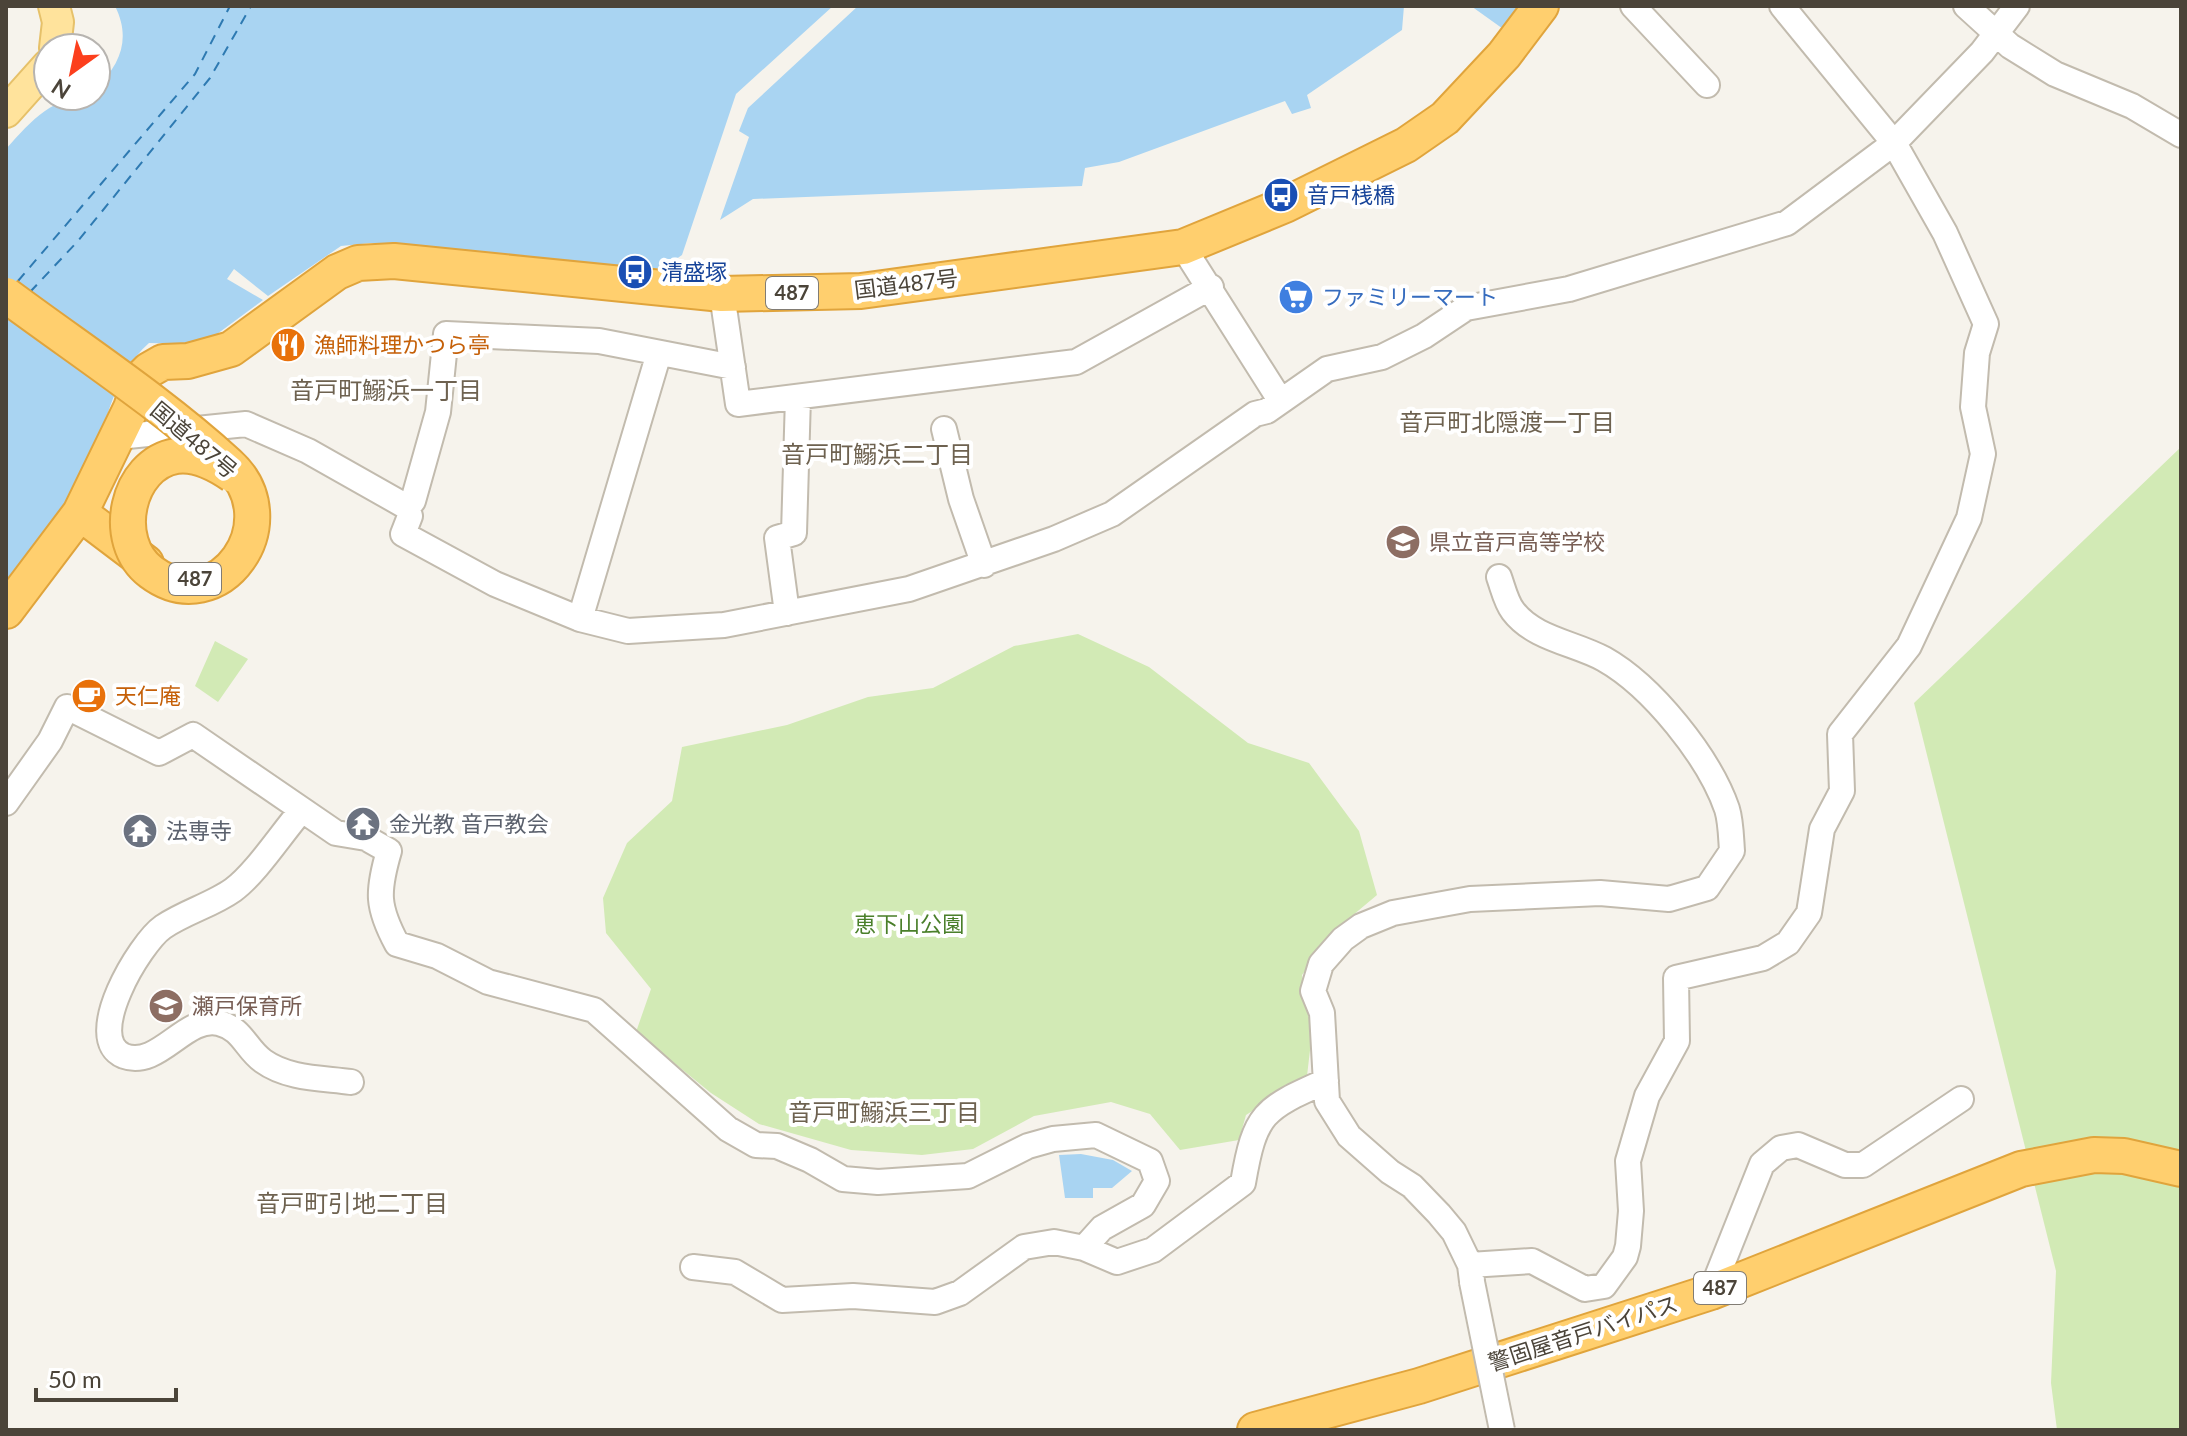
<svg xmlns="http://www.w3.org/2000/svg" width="2187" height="1436" viewBox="0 0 2187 1436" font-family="Lato,'Noto Sans JP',sans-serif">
<rect width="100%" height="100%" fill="#f6f3ec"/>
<!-- green -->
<path fill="#d2eab5" d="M2181 447V1430H2057L2051 1383 2056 1271 1914 703Z
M1078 634 1149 667 1248 743 1309 763 1359 831 1377 895 1340 926 1302 975 1312 1033 1307 1076 1246 1115 1239 1140 1180 1150 1150 1114 1111 1102 1034 1116 973 1149 922 1155 851 1150 759 1124 711 1093 636 1032 651 989 606 933 603 898 627 843 672 801 682 747 787 725 868 697 933 688 1014 646Z
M215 641 248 659 218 702 195 686Z"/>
<!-- water -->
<path fill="#a9d4f2" d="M115 6H833L736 94 682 255 662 269 371 243 341 246 268 296 234 269 227 279 263 300 213 337 194 344 149 343C112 376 109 421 89 464 72 499 30 548 6 582V149C33 119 52 96 96 96V88C121 64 131 38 115 6Z
M858 6H1404L1402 30 1307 95 1311 108 1292 114 1285 101 1119 162 1085 168 1082 186 753 199 720 220 749 137 739 131 748 108Z
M1471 6H1524L1506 31Z
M1081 1154 1113 1160 1132 1171 1112 1188H1093V1198H1065L1059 1155Z"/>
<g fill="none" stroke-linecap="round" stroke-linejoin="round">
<!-- ferry -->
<path stroke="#2e7ab2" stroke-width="2" stroke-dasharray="10 8" stroke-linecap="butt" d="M18 281 195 74 230 6
M30 292 78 241 210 78 251 6"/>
<defs>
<path id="minor" d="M1633 6 1707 85
M1966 6 2010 46 2055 74 2132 106 2181 135
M1183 247 1280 400
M722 294 738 404 1076 362 1211 287
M733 367 599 341 446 334 438 412 413 501 407 507 410 516 403 534 495 584 580 619 628 631 724 625 909 589 1054 539 1112 514 1255 414 1267 411 1327 369 1382 357 1424 336 1466 308 1569 289 1787 223 1894 143 1982 52 2017 6
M944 429 961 499 984 565
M118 437 246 424 308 451 407 507
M787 613 777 538 794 533 798 397
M580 619 659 353
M6 803 50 741 67 707 159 753 193 735 336 833 366 838 389 851C377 892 377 907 397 944L437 956 488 982 594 1010 728 1129 756 1145 777 1146 810 1160 843 1179 878 1182 968 1176 1028 1146 1053 1139 1096 1135 1150 1161 1157 1181 1143 1205 1102 1228 1084 1248 1117 1262 1153 1250 1243 1183C1255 1113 1263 1109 1326 1081
M301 811C281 834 256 873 233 890 212 905 185 912 163 927 140 943 82 1039 124 1056 159 1069 185 1015 219 1023 243 1029 245 1048 263 1061 288 1079 322 1078 351 1082
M1470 1265 1532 1261 1585 1289 1604 1286 1625 1257 1628 1246 1631 1211 1628 1161 1647 1096 1677 1041 1676 978 1763 958 1788 943 1809 913 1822 829 1842 791 1840 734 1909 646 1969 518 1983 454 1973 407 1977 353 1986 324 1945 233 1894 143 1782 6
M693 1267 735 1272 782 1300 853 1296 935 1302 960 1293 1024 1247 1054 1242 1084 1248
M1472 1281 1470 1265 1454 1232 1439 1214 1412 1186 1390 1172 1349 1136 1327 1101 1322 1013 1313 991 1321 964 1343 939 1361 926 1393 913 1470 899 1600 893 1669 899 1707 888 1732 851C1731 838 1731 822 1727 809 1709 757 1652 686 1604 659 1575 643 1534 639 1513 611 1506 602 1503 588 1499 577
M1711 1292 1762 1164 1781 1148 1798 1145 1845 1165H1863L1961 1099"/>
<path id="major" d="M54 6 58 22 55 48
M6 112 48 65"/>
<path id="highway" d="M80 513 146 563
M6 611 80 513 131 408 141 378 149 370 163 362 188 361 231 349 337 272 358 263 394 261 722 294 861 291 1183 247 1285 205 1406 145 1445 118 1504 55 1541 6
M1255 1430 1419 1386 1711 1292 2021 1169 2094 1155 2124 1156 2181 1169"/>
</defs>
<!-- minor casing -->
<use href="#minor" stroke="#c2bbae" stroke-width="28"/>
<!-- major casing -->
<use href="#major" stroke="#e6c16a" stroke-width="34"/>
<!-- highway casing -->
<use href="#highway" stroke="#e0a43c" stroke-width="38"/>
<!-- minor -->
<use href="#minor" stroke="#fff" stroke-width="24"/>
<!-- major -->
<use href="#major" stroke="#ffe39c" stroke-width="30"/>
<!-- highway -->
<use href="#highway" stroke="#ffcf6e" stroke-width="34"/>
<defs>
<path id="minor-bridge" d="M1472 1282 1502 1430"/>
<path id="highway-bridge" d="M6 295C80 350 160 402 228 464 291 521 219 623 151 572 110 541 127 464 176 456 197 453 217 464 233 475"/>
</defs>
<!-- minor-bridge casing -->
<use href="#minor-bridge" stroke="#c2bbae" stroke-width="28" stroke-linecap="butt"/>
<!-- highway-bridge casing -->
<use href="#highway-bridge" stroke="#e0a43c" stroke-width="38" stroke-linecap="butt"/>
<!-- minor-bridge -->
<use href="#minor-bridge" stroke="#fff" stroke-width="24"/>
<!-- highway-bridge -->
<use href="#highway-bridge" stroke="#ffcf6e" stroke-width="34"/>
</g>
<!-- icons -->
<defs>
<symbol id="bus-disc" viewBox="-11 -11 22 22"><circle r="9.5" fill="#1a4fb4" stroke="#fff"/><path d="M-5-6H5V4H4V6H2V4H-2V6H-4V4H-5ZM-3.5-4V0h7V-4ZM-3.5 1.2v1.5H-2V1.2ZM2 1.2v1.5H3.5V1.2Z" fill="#fff"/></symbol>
<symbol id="supermarket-disc" viewBox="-11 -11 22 22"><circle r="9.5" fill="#3f7fe0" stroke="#fff"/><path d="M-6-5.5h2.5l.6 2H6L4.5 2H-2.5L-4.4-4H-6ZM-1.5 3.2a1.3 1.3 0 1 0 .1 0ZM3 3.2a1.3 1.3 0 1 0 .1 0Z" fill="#fff"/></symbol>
<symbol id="restaurant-disc" viewBox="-11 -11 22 22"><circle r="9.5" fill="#e8710a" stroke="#fff"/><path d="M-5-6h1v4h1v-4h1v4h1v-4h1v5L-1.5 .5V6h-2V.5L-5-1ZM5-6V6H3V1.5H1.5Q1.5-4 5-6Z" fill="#fff"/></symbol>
<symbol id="school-disc" viewBox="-11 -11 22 22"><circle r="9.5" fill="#8d6e63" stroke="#fff"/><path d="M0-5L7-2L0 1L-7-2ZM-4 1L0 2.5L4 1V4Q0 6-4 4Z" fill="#fff"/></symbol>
<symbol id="cafe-disc" viewBox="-11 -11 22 22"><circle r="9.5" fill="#e8710a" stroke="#fff"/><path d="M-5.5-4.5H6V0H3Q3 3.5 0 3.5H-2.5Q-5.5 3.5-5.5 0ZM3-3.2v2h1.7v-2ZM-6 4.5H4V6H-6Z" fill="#fff"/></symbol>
<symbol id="temple-disc" viewBox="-11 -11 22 22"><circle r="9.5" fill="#6b7280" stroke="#fff"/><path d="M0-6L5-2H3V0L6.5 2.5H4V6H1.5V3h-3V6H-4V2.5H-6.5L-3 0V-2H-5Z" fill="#fff"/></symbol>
</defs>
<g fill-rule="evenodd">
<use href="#bus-disc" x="1261" y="175" width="40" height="40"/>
<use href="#bus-disc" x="615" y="252" width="40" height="40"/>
<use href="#supermarket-disc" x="1276" y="277" width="40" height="40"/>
<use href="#restaurant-disc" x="268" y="325" width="40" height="40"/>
<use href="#school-disc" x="1383" y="522" width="40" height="40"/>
<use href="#cafe-disc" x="69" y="676" width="40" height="40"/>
<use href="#temple-disc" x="343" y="804" width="40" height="40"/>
<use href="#temple-disc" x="120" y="811" width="40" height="40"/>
<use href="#school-disc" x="146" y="986" width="40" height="40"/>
</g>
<g text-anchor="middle" stroke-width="8" stroke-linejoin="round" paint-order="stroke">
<!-- shield labels -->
<g fill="#fff" stroke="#817c74" stroke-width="2">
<rect x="766" y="277" width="52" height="32" rx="6"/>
<rect x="169" y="563" width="52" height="32" rx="6"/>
<rect x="1694" y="1272" width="52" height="32" rx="6"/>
</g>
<g font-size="20" font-weight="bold" fill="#4b4439">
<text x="792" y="300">487</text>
<text x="195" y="586">487</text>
<text x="1720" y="1295">487</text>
</g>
<!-- transit labels -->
<g font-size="22" fill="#164399" stroke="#fff" text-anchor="start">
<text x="1307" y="203">音戸桟橋</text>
<text x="661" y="280">清盛塚</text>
</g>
<!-- street labels -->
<g font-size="22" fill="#4b4439" stroke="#fff">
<text transform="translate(906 284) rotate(-7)" y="8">国道487号</text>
<text transform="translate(194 440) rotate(40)" y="8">国道487号</text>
<text transform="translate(1583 1333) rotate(-18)" y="8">警固屋音戸バイパス</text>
</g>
<!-- shop labels -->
<g font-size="22" fill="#366cbe" stroke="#fff" text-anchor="start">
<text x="1322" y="305">ファミリーマート</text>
</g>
<!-- food labels -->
<g font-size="22" fill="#c56008" stroke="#fff" text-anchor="start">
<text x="314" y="353">漁師料理かつら亭</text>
<text x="115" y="704">天仁庵</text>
</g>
<!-- education labels -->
<g font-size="22" fill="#785e54" stroke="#fff" text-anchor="start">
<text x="1429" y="550">県立音戸高等学校</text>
<text x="192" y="1014">瀬戸保育所</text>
</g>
<!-- worship labels -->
<g font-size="22" fill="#5b616d" stroke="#fff" text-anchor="start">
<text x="389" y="832">金光教 音戸教会</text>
<text x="166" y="839">法専寺</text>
</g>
<!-- park labels -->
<g font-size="22" fill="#4a7f2a" stroke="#fff">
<text x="909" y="932">恵下山公園</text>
</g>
<!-- neighbourhood labels -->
<g font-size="24" fill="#6e6250" stroke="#fff">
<text x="386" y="399">音戸町鰯浜一丁目</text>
<text x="1507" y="431">音戸町北隠渡一丁目</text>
<text x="877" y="463">音戸町鰯浜二丁目</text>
<text x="884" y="1121">音戸町鰯浜三丁目</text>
<text x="352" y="1212">音戸町引地二丁目</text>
</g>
</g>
<!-- border -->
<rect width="2187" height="1436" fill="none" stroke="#4b4439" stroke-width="16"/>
<!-- north arrow -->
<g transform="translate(72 72) rotate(213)"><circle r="38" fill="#ffffff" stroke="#b7b4b0" stroke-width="2"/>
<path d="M0-6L14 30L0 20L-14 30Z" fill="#fc3f1d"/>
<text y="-12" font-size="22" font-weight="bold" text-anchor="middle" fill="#4b4439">N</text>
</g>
<!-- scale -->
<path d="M36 1388v12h140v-12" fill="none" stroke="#4b4439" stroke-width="4"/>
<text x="48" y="1388" font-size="24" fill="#4b4439" stroke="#ffffff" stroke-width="6" paint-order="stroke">50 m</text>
</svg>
